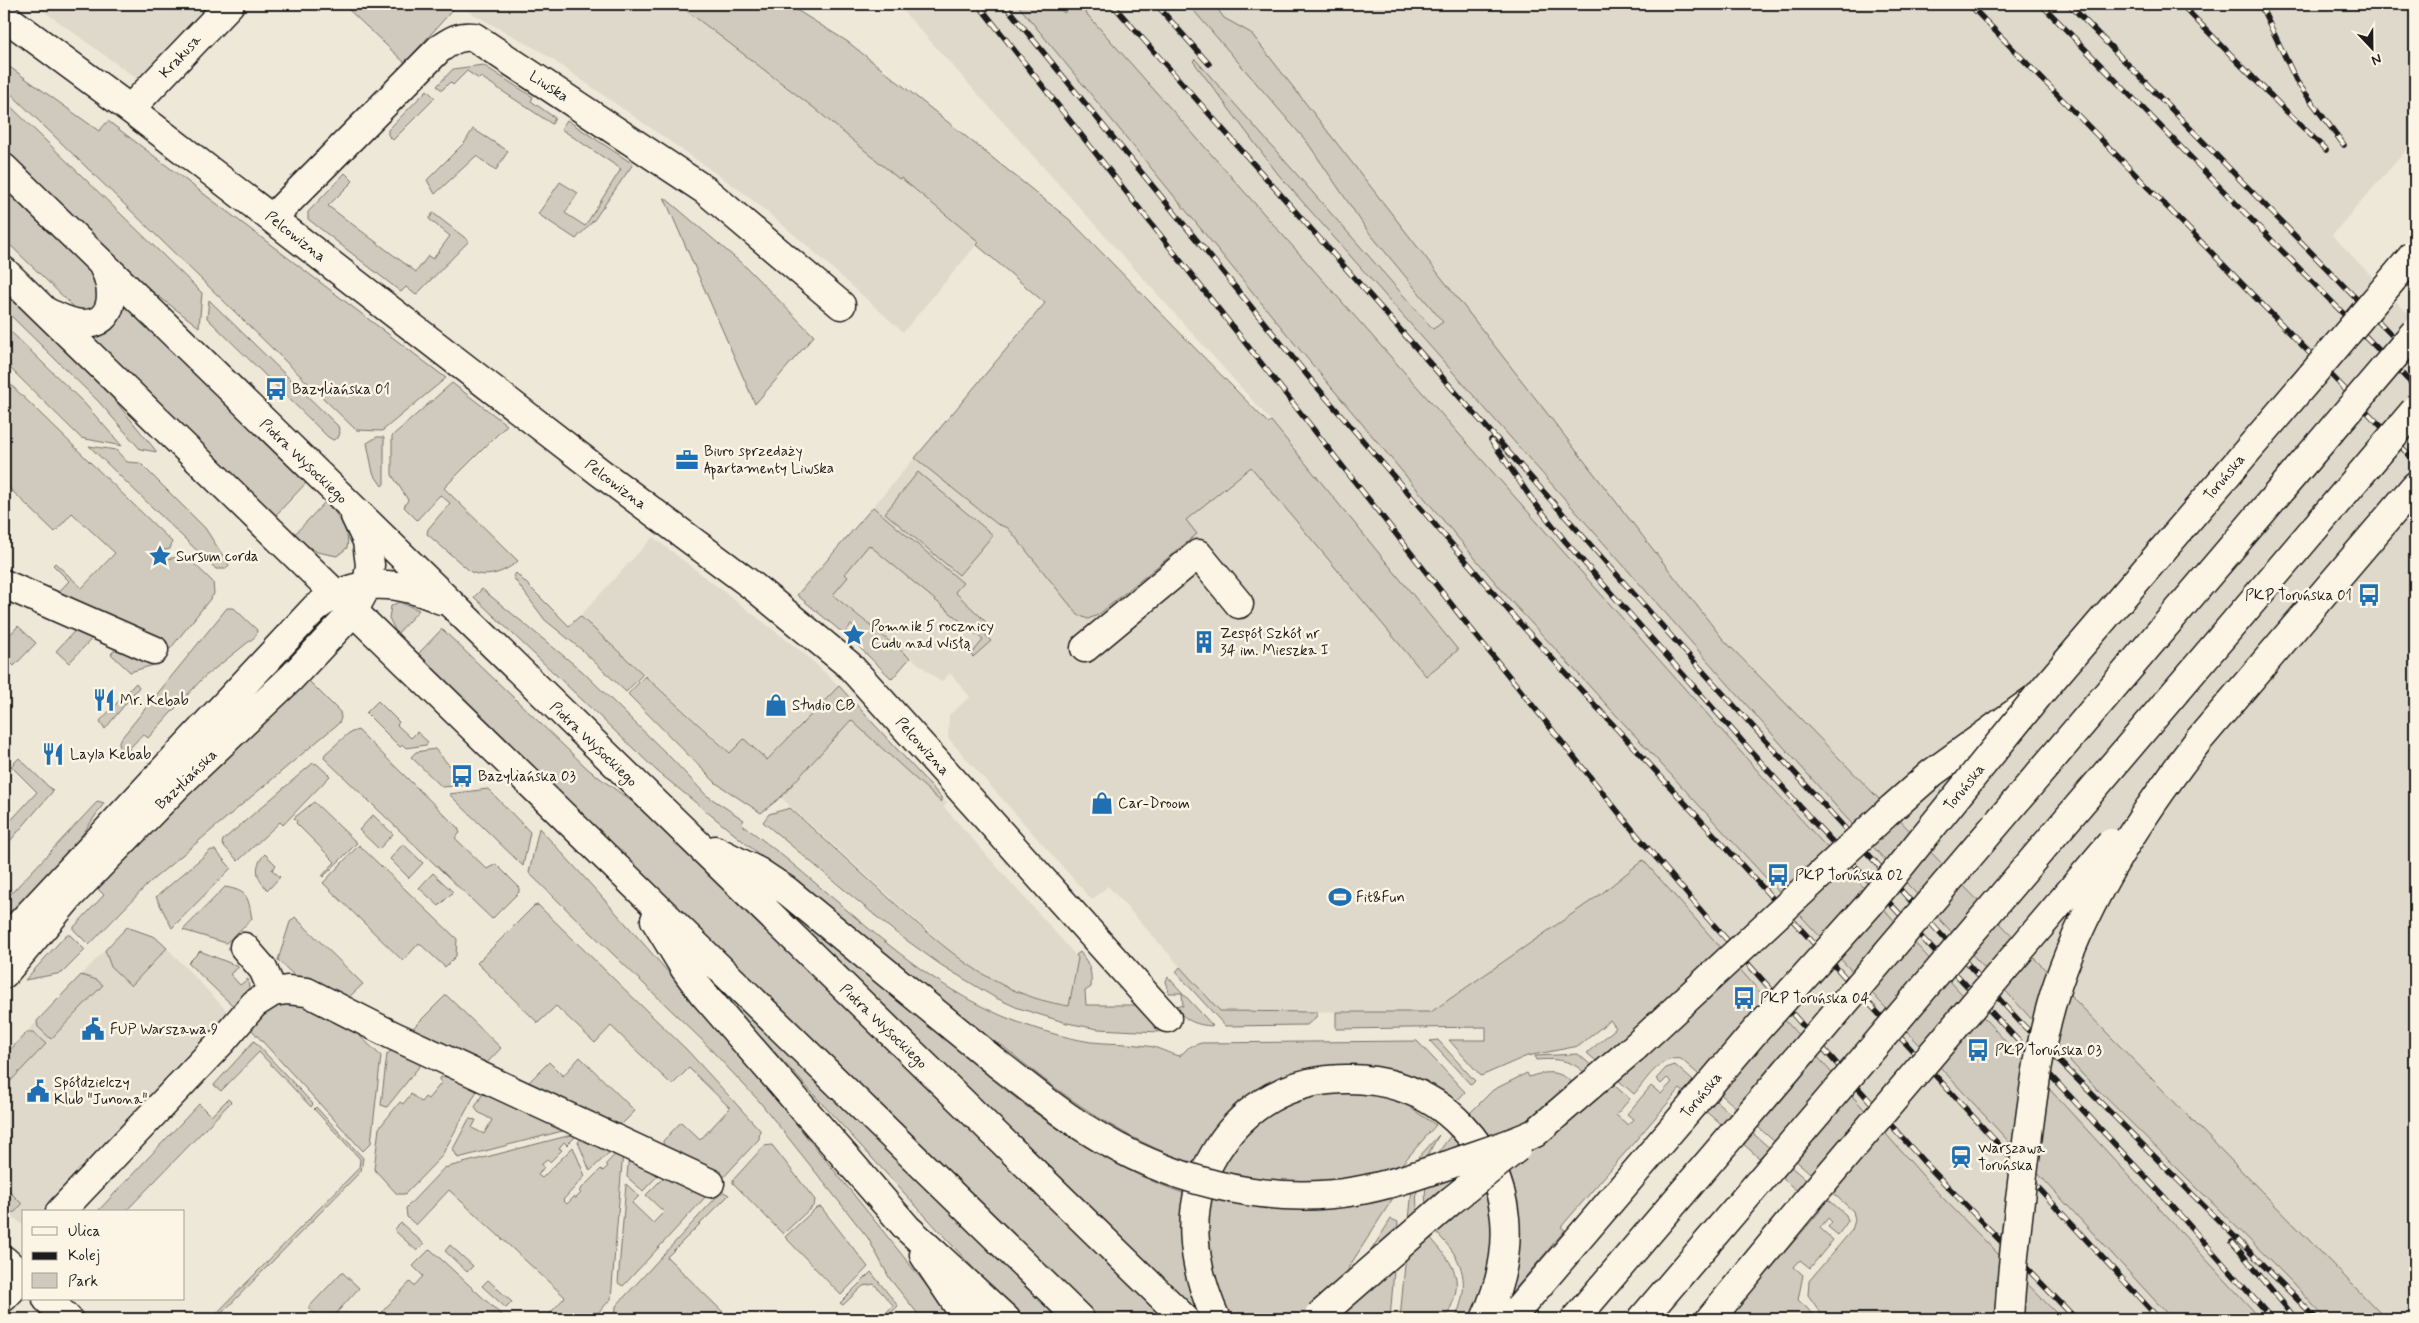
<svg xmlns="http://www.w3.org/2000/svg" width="2419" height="1323" viewBox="0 0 2419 1323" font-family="Mynerve,sans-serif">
<rect width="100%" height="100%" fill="#eee8d9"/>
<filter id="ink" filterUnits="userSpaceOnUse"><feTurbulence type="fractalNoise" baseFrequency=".02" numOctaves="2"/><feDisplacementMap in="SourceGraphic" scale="10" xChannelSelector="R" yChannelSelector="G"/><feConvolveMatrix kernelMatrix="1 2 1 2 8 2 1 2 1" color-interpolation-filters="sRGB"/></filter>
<g filter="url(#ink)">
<!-- built -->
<path fill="#ded9cb" d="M34 4H211L140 81Z
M455 4H678L814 108 979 242 903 332 803 242 744 193 540 51Z
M897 4H2415V140L2332 235 2415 321V1319H1960L1601 894 1431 1012 1220 1011 1108 886 1092 900 948 738 949 715 970 697 950 673 941 682 813 578 1045 303 1237 450 1271 421Z
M653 537 806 655 839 686 941 797 947 803 944 807 1078 958 1069 1006 1016 993 987 979 960 960 580 616Z
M167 948 229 1013 42 1212H24V1226L4 1209V1056L105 950 111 967 131 986Z"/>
<!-- green -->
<path fill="#cfcabd" stroke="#76736c" d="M351 4H455L457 5 405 63 347 8Z
M678 4H787L848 42 1070 220 1268 423 1271 421 1458 650 1426 676 1251 467 1186 520 1197 534 1098 615 1088 619 1078 615 1008 528 997 524 915 458 1045 303 977 245 979 242 901 178 899 179 814 108Z
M1017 4H1055L1064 13 1074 4H1078L1787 804 2261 1319H2172L1511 601 1295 344Z
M1188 4H1214L1224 18 1251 33 1722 638 2386 1319H2326L2287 1277 2083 1075 1841 812 1278 174 1193 61 1195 59 1433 329 1443 322 1367 230 1307 142Z
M4 63 99 131 108 121 446 378 382 431 356 430 4 87Z
M483 65 533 97 531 101 555 118 552 124 481 77 479 79 467 71 453 85 450 82 442 90 437 86 453 69Z
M427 90 435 98 393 140 388 135V130Z
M4 100 202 293 199 327 132 276 4 151Z
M567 120 633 164 594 220 576 239 538 214 560 182 578 193 565 213 585 226 621 169 561 129Z
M473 129 508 151 496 170 476 156 435 194 427 180 465 142Z
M345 173 353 181 328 206 416 272 428 256 433 259 450 236 429 219 433 213 469 241 416 295 406 287 401 292 308 219V212Z
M4 186 98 278 97 305 86 311 75 308 4 239Z
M664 197 747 268 814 336 755 404Z
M4 288 108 392 157 452 140 449 99 402 4 309Z
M209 300 338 426 340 433 338 438 333 440 328 437 207 318Z
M124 304 307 482 274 517 84 332 121 312Z
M4 325 85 404 122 446 81 438 4 362Z
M4 378 172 542 170 549 156 552 158 560 186 556 213 582 214 594 170 649 53 598 69 581 53 565 55 563 82 588 115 553 72 513 55 532 4 483Z
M452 383 507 425 444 488 518 561C505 572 488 579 471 572L427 534 428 529 450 503 440 495 417 520 404 507 408 500 392 475V436Z
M377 437H384V484L382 486 373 473 367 443Z
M89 446 116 450 127 462 140 463 205 528 229 565 226 569H216Z
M918 472 993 535 959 575 885 513Z
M326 501C336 513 351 532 347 548L337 556 317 552 293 536Z
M873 507 963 583 955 592 986 622 979 628 991 641 973 657 971 655 983 640 869 545 845 574 848 577 833 595 910 658 892 679 857 645 864 636 851 625 844 634 797 595Z
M516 573 569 626 580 616 643 674 626 692 582 650 545 620 513 577Z
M482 589 582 671 670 757 706 795 744 820 741 824C826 884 903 973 1000 1015 1028 1027 1060 1037 1091 1042 1109 1044 1129 1043 1147 1046 1159 1047 1168 1054 1180 1056L1189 1047 1201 1043 1417 1041 1465 1092 1457 1101 1425 1080 1422 1084 1337 1068 1197 1164C1122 1141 1059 1093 999 1043L995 1047 657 771 474 597Z
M399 602 419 610 397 634 389 618 391 606Z
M227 608H234L257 630 256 636 203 678 148 738 143 734 129 749 133 753 128 758C119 756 120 749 119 741Z
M80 625 97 633 69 663 56 651Z
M18 626 36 643 14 666 4 656V641Z
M442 629 589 770 646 812 1167 1319H1098L416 656Z
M121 643 160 661 157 664 130 672 111 654Z
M645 676 730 753 744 739 767 760 839 686 941 797V802L851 720 781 797 761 813 716 783 628 694Z
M308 680 340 712 341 718 339 723 150 882 89 945 74 930V927L104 895 95 886 168 809Z
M136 683 139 687 105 729 100 721Z
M378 701 399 722 397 725 411 738 417 732 428 742 426 745 406 748 403 745 400 747 366 713Z
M358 730 458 828 460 833 455 838 487 869 496 864 519 887V892L492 919 324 758 325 754 349 733Z
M435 749 448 764 455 768 452 771 467 785 442 787 411 757 416 752Z
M19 758 53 791 4 848V828L37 792 11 766Z
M313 763 317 764 330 776 283 825 280 822 238 861 222 844 223 840Z
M488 789 530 832 523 866 449 794Z
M98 801 104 803 76 844 4 931V901Z
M314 802 357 843 323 877 322 876 335 862 296 823 297 821 294 818Z
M790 808C823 838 856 868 889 898 945 948 991 994 1069 1006L1078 958 1076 955 1080 952C1090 965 1092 971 1091 987L1085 991 1086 1005H1139L1162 1030 1159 1032 1098 1029 1067 1023 1018 1008 994 997 941 965 895 932 763 822 769 814Z
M373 815 393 834 379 849 359 830Z
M539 828C685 985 820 1151 953 1319H922L890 1279 868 1238 759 1101 701 1039 529 873Z
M403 844 423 863 409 878 390 859Z
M359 845 457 939 456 956 445 967 419 943 403 961 323 883Z
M211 850H215L231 868 172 928 156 897Z
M265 854 276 865 272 870 280 877 268 890C256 879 253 866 265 854Z
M1643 860 1940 1195 2062 1319H1825L1808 1295 1809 1281 1852 1230 1855 1220 1853 1211 1681 1059C1660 1055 1646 1081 1634 1094L1587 1053 1616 1028 1610 1020 1579 1046 1527 1056 1481 1076 1449 1040H1486V1027L1336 1029V1012H1431L1601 894Z
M433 873 453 892 439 906 419 888Z
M225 887C249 891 248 898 252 919L226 943 183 930Z
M774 898 981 1064 979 1068C1041 1121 1107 1167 1186 1194 1178 1248 1182 1265 1200 1316Z
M538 905 687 1050 760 1130 759 1139 722 1179 664 1153 663 1141 681 1122 700 1140 730 1108 689 1068 672 1085 611 1026 595 1043 556 1006 538 1023 477 963 534 906Z
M295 917 363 984 348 998 302 983 278 960 290 922Z
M127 927 155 937 167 948 131 986 111 967 105 950Z
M66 935H70L85 950 62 973 25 980Z
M200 951 237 966 239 967 230 974 240 985 248 979 250 996 240 1006 232 1005 188 963Z
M1180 967 1220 1011 1318 1012 1316 1017 1307 1025 1225 1026 1176 972Z
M81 975 97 980 103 985 51 1039 38 1027 37 1021Z
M1168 977 1213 1026C1194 1025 1185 1020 1173 1005L1183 1006 1182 993H1169L1166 981Z
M715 981 1063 1319H1022L975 1270 712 984Z
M446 995 501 1048 486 1064 420 1040 413 1028Z
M288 999 345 1022 381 1056 371 1143 363 1151 251 1029 250 1023Z
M27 1032H33L46 1044 4 1088V1056Z
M1438 1040 1475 1081 1471 1085 1430 1041Z
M254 1041 313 1104 311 1107 259 1052 221 1091 214 1085Z
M398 1046 422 1063 387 1107 381 1105 387 1054Z
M1578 1054 1630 1099 1616 1115 1628 1125 1633 1119 1627 1114 1651 1086 1661 1094 1672 1082 1667 1078 1661 1084 1656 1079 1666 1068 1675 1065 1846 1215 1848 1221 1838 1235 1828 1227 1832 1222 1828 1218 1820 1228 1833 1240 1810 1268 1800 1260 1794 1267 1803 1275 1798 1300 1807 1308 1816 1319H1728L1820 1211 1680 1089 1561 1227 1565 1230 1510 1295 1508 1293 1492 1139 1470 1113 1493 1090 1527 1073 1529 1077C1559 1066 1568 1077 1588 1098L1600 1089C1579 1065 1570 1057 1536 1060L1535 1056Z
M580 1057 635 1111 621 1125 611 1129 527 1084 549 1062 563 1076Z
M460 1076 480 1085 441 1157 405 1194H397L374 1169 379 1128 400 1102 403 1104 411 1094 421 1102 425 1097 428 1099 442 1082 439 1080 441 1077Z
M486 1088 574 1128 458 1158 453 1149 469 1119 476 1120 472 1128 484 1134 492 1120 478 1112 475 1107Z
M1365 1090 1414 1104 1412 1109 1436 1125 1402 1164 1393 1198 1349 1267 1335 1319H1230L1225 1311 1206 1255 1210 1196 1230 1153 1255 1125 1276 1110 1315 1093Z
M228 1099 231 1102 125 1212H97L199 1104 211 1116Z
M316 1107 363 1158 361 1171 216 1319H211L359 1168 360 1159 314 1109Z
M579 1133 567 1145 564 1142 559 1148 562 1150 550 1162 547 1160 542 1164 544 1167 538 1175 542 1178 573 1147 585 1176 563 1200 567 1204 574 1197 576 1198 581 1193 579 1191 601 1169 603 1171 608 1166 606 1164 620 1149 623 1151 611 1299 592 1319H545L565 1297 449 1190 416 1225 407 1217 406 1208 444 1168Z
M1453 1133 1474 1160 1491 1206 1494 1245 1479 1303 1470 1319H1455C1466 1294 1468 1271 1450 1248 1445 1241 1437 1235 1433 1227 1416 1191 1429 1162 1453 1133Z
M586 1134 615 1147 590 1171 578 1142Z
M1439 1135C1420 1166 1404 1205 1430 1237 1441 1251 1453 1261 1456 1279 1458 1294 1451 1306 1446 1319H1400L1414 1166 1417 1159Z
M772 1145 815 1200 814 1205 783 1234 733 1183V1180L764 1146Z
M629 1153 664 1169 643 1191 627 1177Z
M669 1172 710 1192 623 1286 618 1283 626 1184 639 1196 632 1203 653 1223 664 1212 646 1195Z
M4 1186 22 1204 15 1212 4 1213Z
M722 1191 729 1195 667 1257 730 1319H615L616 1306Z
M821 1207 868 1267 841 1295 785 1237 816 1208Z
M1391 1219 1398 1222 1390 1319H1344L1358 1271Z
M401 1223 424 1244 417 1251 394 1230Z
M450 1245 473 1266 467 1272 445 1251Z
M430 1249 506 1319H390L382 1312 410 1282 414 1286 423 1276 413 1266Z
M342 1272 359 1288 331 1319H320L308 1308Z
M871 1272 898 1306 885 1319H881L893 1305 874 1284 863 1286 843 1305 840 1303Z
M488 1280 512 1302 506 1308 482 1286Z"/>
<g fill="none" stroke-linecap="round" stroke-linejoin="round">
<defs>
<path id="minor" d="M4 16 130 109 601 473 754 587 849 665 1167 1018
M130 109 230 4
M272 218 439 49C451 41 459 35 474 37L705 190 841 305
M4 584 154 650
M1085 648 1198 554 1239 604
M244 947 263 969 273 992
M60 1212 224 1039 254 1004 273 992 287 990 307 992 392 1035 710 1183
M4 1260 24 1278
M4 1297 23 1277
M47 1299 68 1319"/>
<path id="major" d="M4 168 1185 1319
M4 271 1080 1319
M49 313C60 318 71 324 83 324 117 324 115 287 103 266
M2198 741 2415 486
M1890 810 1932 773 2037 697 2312 375
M715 850 757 871 787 891 998 1064
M655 920 685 969 702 992 907 1228 1006 1319
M4 941 315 608C356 577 397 580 441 600
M4 974 70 896 179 784 291 678 353 612 367 586 370 565 367 541 355 516
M1535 1133 1635 1047
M924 1255 967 1319
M1216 1319C1192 1266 1183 1205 1215 1153 1240 1111 1280 1085 1328 1080 1379 1075 1427 1089 1462 1126 1515 1182 1516 1252 1485 1319
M1510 1319 1695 1102
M1710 1319 1808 1200"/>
<path id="highway" d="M1575 1319 1732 1135
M1642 1319 1771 1168"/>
</defs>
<!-- minor casing -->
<use href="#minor" stroke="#1c1c1c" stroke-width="31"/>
<!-- major casing -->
<use href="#major" stroke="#1c1c1c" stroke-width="31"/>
<!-- highway casing -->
<use href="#highway" stroke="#1c1c1c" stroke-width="31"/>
<!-- minor -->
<use href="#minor" stroke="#fcf5e5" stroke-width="28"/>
<!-- major -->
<use href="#major" stroke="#fcf5e5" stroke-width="28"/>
<!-- highway -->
<use href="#highway" stroke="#fcf5e5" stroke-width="28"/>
<defs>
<path id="rail" d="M978 4 1463 619 1636 834 1704 914 1923 1161 2076 1319
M1004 4 1311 380 1515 618 2159 1319
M1112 4 1672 637 2021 1023 2317 1319
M1156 4 1209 64
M1969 4 2415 461
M2041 4 2415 387
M2069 4 2415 359
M2181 4 2280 105 2326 150
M2260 4 2297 82 2344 145
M1491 440 1531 498 1565 541 1812 820 2165 1198 2272 1319
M2232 1242 2296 1319"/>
</defs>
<!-- rail casing -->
<use href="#rail" stroke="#1c1c1c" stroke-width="5.5"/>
<!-- rail -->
<use href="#rail" stroke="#fcf5e5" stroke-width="4" stroke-dasharray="11" stroke-linecap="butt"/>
<defs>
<path id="major-bridge" d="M2312 375 2415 253
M1635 1047 1890 810
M998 1064C1027 1086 1055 1110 1086 1129 1164 1179 1263 1207 1356 1191 1390 1185 1421 1174 1454 1163 1481 1153 1509 1145 1535 1133
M1695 1102 1751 1036 1868 906 2037 697
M1808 1200 2111 843
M1319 1316 1452 1200 1517 1148
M2009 1319C2012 1262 2019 1206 2026 1150 2033 1094 2040 1036 2058 983 2089 894 2141 815 2198 741"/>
<path id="highway-bridge" d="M1732 1135 2415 332
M1771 1168 2415 410"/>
</defs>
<!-- major-bridge casing -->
<use href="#major-bridge" stroke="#1c1c1c" stroke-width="31" stroke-linecap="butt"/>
<!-- highway-bridge casing -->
<use href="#highway-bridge" stroke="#1c1c1c" stroke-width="31" stroke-linecap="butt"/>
<!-- major-bridge -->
<use href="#major-bridge" stroke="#fcf5e5" stroke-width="28"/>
<!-- highway-bridge -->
<use href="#highway-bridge" stroke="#fcf5e5" stroke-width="28"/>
</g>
</g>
<!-- icons -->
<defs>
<symbol id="bus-bare" viewBox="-9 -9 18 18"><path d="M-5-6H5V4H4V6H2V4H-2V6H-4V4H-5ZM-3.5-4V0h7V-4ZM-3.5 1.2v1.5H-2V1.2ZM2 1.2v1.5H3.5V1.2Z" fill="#1f6fb2" stroke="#fcf5e5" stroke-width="2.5" paint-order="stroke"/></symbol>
<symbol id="office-bare" viewBox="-9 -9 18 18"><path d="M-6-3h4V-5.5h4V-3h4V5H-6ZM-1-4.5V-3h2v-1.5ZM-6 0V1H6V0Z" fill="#1f6fb2" stroke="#fcf5e5" stroke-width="2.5" paint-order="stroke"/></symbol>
<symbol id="sight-bare" viewBox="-9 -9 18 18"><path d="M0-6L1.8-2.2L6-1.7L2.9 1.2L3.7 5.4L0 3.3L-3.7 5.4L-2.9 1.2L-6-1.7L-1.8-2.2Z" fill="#1f6fb2" stroke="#fcf5e5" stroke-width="2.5" paint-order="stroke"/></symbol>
<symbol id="building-bare" viewBox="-9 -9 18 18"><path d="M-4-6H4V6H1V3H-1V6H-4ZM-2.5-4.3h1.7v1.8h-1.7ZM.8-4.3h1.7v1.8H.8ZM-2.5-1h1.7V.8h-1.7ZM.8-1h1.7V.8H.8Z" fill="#1f6fb2" stroke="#fcf5e5" stroke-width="2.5" paint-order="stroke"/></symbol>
<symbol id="restaurant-bare" viewBox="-9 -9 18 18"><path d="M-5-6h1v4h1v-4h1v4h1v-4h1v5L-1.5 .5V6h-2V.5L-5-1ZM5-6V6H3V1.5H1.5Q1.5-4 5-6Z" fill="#1f6fb2" stroke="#fcf5e5" stroke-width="2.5" paint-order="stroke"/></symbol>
<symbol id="shop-bare" viewBox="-9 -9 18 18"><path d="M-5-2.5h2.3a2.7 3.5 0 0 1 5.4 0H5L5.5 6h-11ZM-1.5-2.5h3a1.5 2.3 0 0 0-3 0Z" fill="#1f6fb2" stroke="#fcf5e5" stroke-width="2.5" paint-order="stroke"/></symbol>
<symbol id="stadium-bare" viewBox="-9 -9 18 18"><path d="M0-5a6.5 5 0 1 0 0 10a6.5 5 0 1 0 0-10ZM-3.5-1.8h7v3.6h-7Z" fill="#1f6fb2" stroke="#fcf5e5" stroke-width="2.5" paint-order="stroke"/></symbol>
<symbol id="civic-bare" viewBox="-9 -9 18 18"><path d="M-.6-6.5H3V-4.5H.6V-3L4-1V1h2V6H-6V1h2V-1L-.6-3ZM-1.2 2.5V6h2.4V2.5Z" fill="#1f6fb2" stroke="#fcf5e5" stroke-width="2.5" paint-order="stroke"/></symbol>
<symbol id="station-bare" viewBox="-9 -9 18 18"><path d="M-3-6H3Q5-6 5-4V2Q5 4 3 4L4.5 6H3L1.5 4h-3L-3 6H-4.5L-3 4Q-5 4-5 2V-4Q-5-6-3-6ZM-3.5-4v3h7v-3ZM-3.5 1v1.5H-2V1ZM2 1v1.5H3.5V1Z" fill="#1f6fb2" stroke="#fcf5e5" stroke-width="2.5" paint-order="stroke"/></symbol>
</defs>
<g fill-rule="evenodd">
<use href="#bus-bare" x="260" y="373" width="32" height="32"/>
<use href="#office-bare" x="671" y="444" width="32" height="32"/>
<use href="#sight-bare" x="144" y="540" width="32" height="32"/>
<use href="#bus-bare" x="2353" y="579" width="32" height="32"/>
<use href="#sight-bare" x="838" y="619" width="32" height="32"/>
<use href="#building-bare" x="1188" y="626" width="32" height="32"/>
<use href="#restaurant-bare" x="88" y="684" width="32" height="32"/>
<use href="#shop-bare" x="760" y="689" width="32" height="32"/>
<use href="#restaurant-bare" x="37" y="738" width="32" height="32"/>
<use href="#bus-bare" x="446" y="760" width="32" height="32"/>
<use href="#shop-bare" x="1086" y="787" width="32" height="32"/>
<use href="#bus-bare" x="1762" y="859" width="32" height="32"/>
<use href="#stadium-bare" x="1324" y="881" width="32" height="32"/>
<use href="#bus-bare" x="1728" y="982" width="32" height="32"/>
<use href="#civic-bare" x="77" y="1013" width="32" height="32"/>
<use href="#bus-bare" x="1962" y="1034" width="32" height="32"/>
<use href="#civic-bare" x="22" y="1075" width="32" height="32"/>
<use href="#station-bare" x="1945" y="1141" width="32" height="32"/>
</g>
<g text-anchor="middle" stroke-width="5" stroke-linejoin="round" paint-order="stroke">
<!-- street labels -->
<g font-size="15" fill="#1c1c1c" stroke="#fcf5e5">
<text transform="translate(180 56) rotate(-47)" y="5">Krakusa</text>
<text transform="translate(549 86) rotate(33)" y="5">Liwska</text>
<text transform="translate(296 236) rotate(38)" y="5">Pelcowizna</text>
<text transform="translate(304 461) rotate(44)" y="5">Piotra Wysockiego</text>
<text transform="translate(2224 477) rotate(-50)" y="5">Toruńska</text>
<text transform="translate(616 484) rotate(37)" y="5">Pelcowizna</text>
<text transform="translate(594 744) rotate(44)" y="5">Piotra Wysockiego</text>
<text transform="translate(923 746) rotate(48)" y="5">Pelcowizna</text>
<text transform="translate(186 779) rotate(-44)" y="5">Bazyliańska</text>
<text transform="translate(1964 787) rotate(-51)" y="5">Toruńska</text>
<text transform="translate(884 1026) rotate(44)" y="5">Piotra Wysockiego</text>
<text transform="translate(1701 1095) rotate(-50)" y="5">Toruńska</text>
</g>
<!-- poi labels -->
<g font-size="15" fill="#1c1c1c" stroke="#fcf5e5" text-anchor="start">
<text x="292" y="394">Bazyliańska 01</text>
<text x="704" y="456">Biuro sprzedaży<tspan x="704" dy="17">Apartamenty Liwska</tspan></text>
<text x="176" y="561">Sursum corda</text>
<text x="2352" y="600" text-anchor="end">PKP Toruńska 01</text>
<text x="871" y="631">Pomnik 5 rocznicy<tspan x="871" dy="17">Cudu nad Wisłą</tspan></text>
<text x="1220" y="638">Zespół Szkół nr<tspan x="1220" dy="17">34 im. Mieszka I</tspan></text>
<text x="120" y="705">Mr. Kebab</text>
<text x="792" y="710">Studio CB</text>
<text x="70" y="759">Layla Kebab</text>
<text x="478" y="781">Bazyliańska 03</text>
<text x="1118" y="808">Car-Droom</text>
<text x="1795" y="880">PKP Toruńska 02</text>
<text x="1356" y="902">Fit&amp;Fun</text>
<text x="1760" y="1003">PKP Toruńska 04</text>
<text x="110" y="1034">FUP Warszawa 9</text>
<text x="1995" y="1055">PKP Toruńska 03</text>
<text x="54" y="1087">Spółdzielczy<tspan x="54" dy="17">Klub "Junona"</tspan></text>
<text x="1978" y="1153">Warszawa<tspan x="1978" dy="17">Toruńska</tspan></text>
</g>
</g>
<!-- margin -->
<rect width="2419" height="1323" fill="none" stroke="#fcf5e5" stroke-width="20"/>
<rect x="10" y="10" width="2399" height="1303" fill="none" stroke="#1c1c1c" stroke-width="2" filter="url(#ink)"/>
<!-- legend -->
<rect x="22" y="1210" width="162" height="90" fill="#fcf5e5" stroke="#a29e95"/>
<rect x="32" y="1227" width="25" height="8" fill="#fcf5e5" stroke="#a29e95"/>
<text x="68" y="1236" font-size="15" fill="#1c1c1c">Ulica</text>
<rect x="32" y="1252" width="25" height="8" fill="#1c1c1c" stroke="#a29e95"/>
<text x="68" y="1260" font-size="15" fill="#1c1c1c">Kolej</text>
<rect x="32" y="1273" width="25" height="15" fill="#cfcabd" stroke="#a29e95"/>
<text x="68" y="1286" font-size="15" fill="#1c1c1c">Park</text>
<!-- north arrow -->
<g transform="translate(2372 48) rotate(158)" stroke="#fcf5e5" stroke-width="4" paint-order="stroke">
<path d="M0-4L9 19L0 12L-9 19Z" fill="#1c1c1c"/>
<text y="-8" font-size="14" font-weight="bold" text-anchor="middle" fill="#1c1c1c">N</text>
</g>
</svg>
